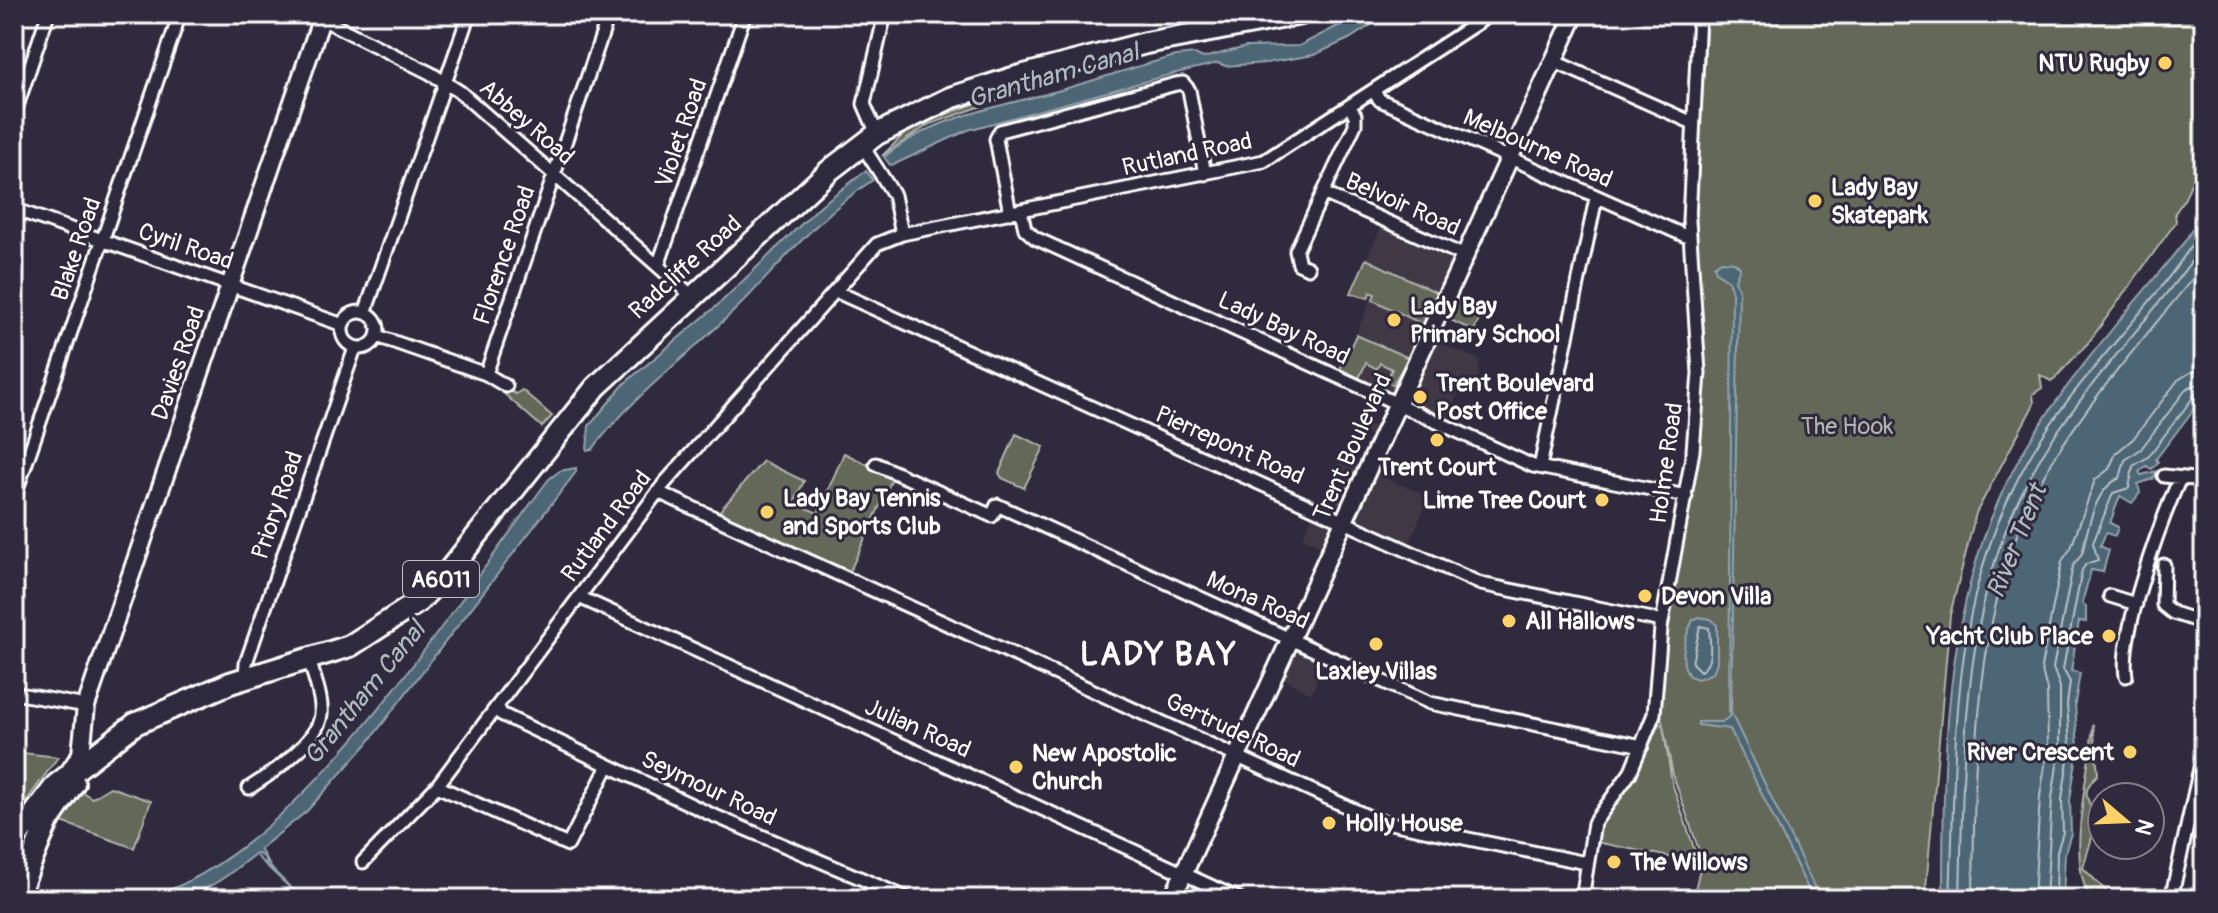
<svg xmlns="http://www.w3.org/2000/svg" width="2218" height="913" viewBox="0 0 2218 913" font-family="Pangolin,sans-serif">
<rect width="100%" height="100%" fill="#2f2a3d"/>
<filter id="ink" filterUnits="userSpaceOnUse"><feTurbulence type="fractalNoise" baseFrequency=".0125" numOctaves="2"/><feDisplacementMap in="SourceGraphic" scale="16" xChannelSelector="R" yChannelSelector="G"/><feConvolveMatrix kernelMatrix="1 2 1 2 8 2 1 2 1" color-interpolation-filters="sRGB"/></filter>
<g filter="url(#ink)">
<!-- built -->
<path fill="#403845" d="M1381 228 1453 260 1402 373 1398 372 1392 385 1393 393 1340 369 1371 300 1350 294Z
M1437 342 1480 360 1476 396 1460 389 1445 423 1410 406 1409 401Z
M1357 420 1385 431 1378 445 1386 449 1376 474 1429 497 1407 548 1349 522 1335 553 1302 537 1320 503 1330 506 1333 499 1324 495 1341 460 1360 468 1373 437 1354 429Z
M1296 649 1325 662 1311 694 1282 678Z"/>
<!-- green -->
<path fill="#636759" stroke="#b1b3ac" stroke-width="2" d="M1707 14H2204V152L2185 198 2175 213 2176 222 2088 343 2055 378 2051 381 2040 375 2042 388 2033 394 2034 404 1976 513 1950 615 1925 899H1693L1702 859 1673 775 1660 711 1666 622 1700 445 1704 329 1696 259V205Z
M1003 93 1004 98 928 125 882 156 910 128Z
M1366 259 1438 293 1424 325 1373 300 1375 294 1370 292 1368 298 1351 293Z
M1455 298 1483 311 1474 331 1446 318Z
M1356 335 1409 358 1392 385 1386 382 1392 369 1380 363 1377 369 1366 363 1359 378 1340 369Z
M504 388 516 394 522 390 552 416 542 427 502 392Z
M1016 434 1044 447 1024 488 1002 478 999 473Z
M844 453 893 477 850 571 718 513 763 461 804 481 794 503 818 513Z
M1659 723 1663 726 1672 783 1699 863 1596 842 1604 814 1642 763Z
M2093 724 2098 774C2077 795 2090 800 2097 820L2083 868 2114 899H2091C2065 860 2090 770 2093 724Z
M14 752 58 757 14 818Z
M110 787 151 801 134 848 62 822 34 881 30 880 52 830 79 790 92 798Z"/>
<!-- water -->
<path fill="#4d6674" stroke="#94a3ac" stroke-width="2" d="M1361 14H1388L1349 39 1314 55 1266 63 1225 66 1218 63 1176 73 968 130 895 164 890 165 884 157C932 117 998 107 1057 91 1097 80 1136 66 1176 56L1195 54 1203 58 1246 47 1299 46Z
M866 171 873 180C825 211 788 255 749 296 698 349 637 390 592 450H587L589 426 625 383 719 304 821 205Z
M2204 209V396L2156 459 2158 462 2152 469 2146 466 2139 472 2141 475 2157 471 2153 479 2138 484 2140 493 2132 503 2120 496 2110 523 2118 527 2115 536 2106 533 2100 546 2109 550 2103 572 2091 570 2082 603 2086 606V622L2079 621 2071 671 2080 673 2075 703 2078 748 2070 800 2071 833 2065 853 2063 899H1943C1943 744 1944 584 2026 447 2071 373 2131 308 2185 241Z
M1721 261 1734 262 1740 267 1735 280 1739 291 1731 713 1820 899H1813L1730 729 1698 725V722H1722L1729 717 1732 292 1728 280 1717 273 1714 266Z
M576 468V472L366 745 307 811 260 849 272 869 302 899 256 856 267 866 264 857 256 853C212 888 199 899 141 899 295 864 456 601 549 479L560 471Z
M1699 617 1711 619 1717 625V662L1713 673 1698 679 1689 676C1678 661 1685 636 1693 620Z"/>
<g fill="none" stroke-linecap="round" stroke-linejoin="round">
<!-- shore -->
<path stroke="#b8c2c7" stroke-width="2" d="M1700 626 1709 628C1710 642 1714 665 1700 671L1692 663Z
M1950 899C1957 734 1947 584 2042 437 2090 363 2158 302 2204 226
M1960 899C1964 741 1960 579 2051 441 2097 372 2156 312 2204 244
M1973 899C1975 749 1972 596 2052 462 2095 391 2153 329 2204 264
M2034 899 2040 796 2048 746 2047 690 2041 667 2062 561 2071 548 2095 480 2109 469 2116 453 2133 439 2178 380 2191 372 2204 370
M2046 899 2052 798 2060 746V687L2053 668 2073 566C2076 561 2082 556 2083 550 2088 527 2095 488 2120 478L2125 460 2141 449 2187 388 2204 382
M2056 899 2057 852 2063 832 2062 799 2070 747 2067 704 2070 682 2063 669 2082 570 2086 564 2098 560 2093 543 2113 493 2129 488 2133 466 2148 457 2195 395 2204 392"/>
<defs>
<path id="street" d="M312 14 430 73 460 92 692 296
M1553 61 1693 123
M1373 91 1380 100 1690 238
M14 115 48 14
M877 134 864 104 885 14
M862 145 894 195 902 234
M1323 193 1465 256
M14 209 343 325
M1021 211 1025 229 1035 238 1533 466 1686 496
M1010 213 996 139 1000 131 1176 84 1183 83 1189 90 1205 174
M658 266 745 14
M1308 268 1299 264 1296 251 1355 125V115L1349 106
M835 291 1481 584 1662 621
M342 330a18 18 0 1 1 36 0a18 18 0 1 1-36 0Z
M365 313 469 14
M377 336 486 374 506 386
M486 374 609 14
M876 464 992 516 997 505 1430 703 1642 746
M1540 467 1596 198
M2164 476 2204 480
M658 492 1376 820 1586 863
M14 498 180 14
M2164 565 2163 605 2173 613 2204 623
M2110 596 2136 604
M579 597 1239 899
M2126 676C2119 633 2161 521 2180 478
M245 677 246 663 355 348
M14 693 86 706
M498 707 501 714 708 813 909 899
M437 786 568 845 608 766
M249 788C270 775 319 741 321 714 323 698 313 675 309 659
M363 862 437 786 663 485 877 244 902 234 1264 161 1491 14
M1582 899 1594 823 1630 773 1654 714 1661 628 1693 451 1699 373 1689 220 1699 14
M2171 899 2204 750"/>
<path id="secondary" d="M69 772 81 754 86 706 323 14
M1172 899 1575 14"/>
<path id="highway" d="M14 841 56 785 135 724 230 683 350 646 418 602 451 568 596 387 830 170 877 134 950 98 1013 78 1146 43 1301 14
M16 899 47 823 74 783"/>
</defs>
<!-- street casing -->
<use href="#street" stroke="#fff" stroke-width="17"/>
<!-- secondary casing -->
<use href="#secondary" stroke="#fff" stroke-width="22"/>
<!-- highway casing -->
<use href="#highway" stroke="#fff" stroke-width="26"/>
<!-- street -->
<use href="#street" stroke="#2f2a3d" stroke-width="11"/>
<!-- secondary -->
<use href="#secondary" stroke="#2f2a3d" stroke-width="16"/>
<!-- highway -->
<use href="#highway" stroke="#2f2a3d" stroke-width="20"/>
</g>
</g>
<!-- markers -->
<g fill="#ffd166" stroke="#2f2a3d" stroke-width="3">
<circle cx="2165" cy="63" r="8"/>
<circle cx="1815" cy="201" r="8"/>
<circle cx="1394" cy="320" r="8"/>
<circle cx="1420" cy="397" r="8"/>
<circle cx="1437" cy="440" r="8"/>
<circle cx="1602" cy="500" r="8"/>
<circle cx="767" cy="512" r="8"/>
<circle cx="1645" cy="596" r="8"/>
<circle cx="1509" cy="621" r="8"/>
<circle cx="2109" cy="636" r="8"/>
<circle cx="1376" cy="644" r="8"/>
<circle cx="2130" cy="752" r="8"/>
<circle cx="1016" cy="767" r="8"/>
<circle cx="1329" cy="823" r="8"/>
<circle cx="1614" cy="862" r="8"/>
</g>
<g text-anchor="middle" stroke-width="6" stroke-linejoin="round" paint-order="stroke">
<!-- shield labels -->
<rect fill="#2f2a3d" stroke="#c1bfc5" stroke-width="2" x="403" y="561" width="76" height="36" rx="6"/>
<g font-size="22" font-weight="bold" fill="#fff">
<text x="441" y="587">A6011</text>
</g>
<!-- poi labels -->
<g font-size="24" font-weight="bold" fill="#fff" stroke="#2f2a3d" text-anchor="start">
<text x="2149" y="71" text-anchor="end">NTU Rugby</text>
<text x="1831" y="195">Lady Bay<tspan x="1831" dy="28">Skatepark</tspan></text>
<text x="1410" y="314">Lady Bay<tspan x="1410" dy="28">Primary School</tspan></text>
<text x="1436" y="391">Trent Boulevard<tspan x="1436" dy="28">Post Office</tspan></text>
<text x="1437" y="475" text-anchor="middle">Trent Court</text>
<text x="783" y="506">Lady Bay Tennis<tspan x="783" dy="28">and Sports Club</tspan></text>
<text x="1586" y="508" text-anchor="end">Lime Tree Court</text>
<text x="1661" y="604">Devon Villa</text>
<text x="1525" y="629">All Hallows</text>
<text x="2093" y="644" text-anchor="end">Yacht Club Place</text>
<text x="1376" y="679" text-anchor="middle">Laxley Villas</text>
<text x="2114" y="760" text-anchor="end">River Crescent</text>
<text x="1032" y="761">New Apostolic<tspan x="1032" dy="28">Church</tspan></text>
<text x="1345" y="831">Holly House</text>
<text x="1630" y="870">The Willows</text>
</g>
<!-- street labels -->
<g font-size="24" fill="#fff" stroke="#2f2a3d">
<text transform="translate(527 122) rotate(41)" y="8">Abbey Road</text>
<text transform="translate(681 133) rotate(-71)" y="8">Violet Road</text>
<text transform="translate(1538 148) rotate(24)" y="8">Melbourne Road</text>
<text transform="translate(1187 154) rotate(-12)" y="8">Rutland Road</text>
<text transform="translate(1403 204) rotate(24)" y="8">Belvoir Road</text>
<text transform="translate(186 246) rotate(19)" y="8">Cyril Road</text>
<text transform="translate(76 249) rotate(-71)" y="8">Blake Road</text>
<text transform="translate(504 255) rotate(-71)" y="8">Florence Road</text>
<text transform="translate(685 267) rotate(-42)" y="8">Radcliffe Road</text>
<text transform="translate(1284 328) rotate(25)" y="8">Lady Bay Road</text>
<text transform="translate(178 363) rotate(-71)" y="8">Davies Road</text>
<text transform="translate(1230 445) rotate(24)" y="8">Pierrepont Road</text>
<text transform="translate(1352 447) rotate(-66)" y="8">Trent Boulevard</text>
<text transform="translate(1666 463) rotate(-82)" y="8">Holme Road</text>
<text transform="translate(277 505) rotate(-71)" y="8">Priory Road</text>
<text transform="translate(606 526) rotate(-53)" y="8">Rutland Road</text>
<text transform="translate(1258 600) rotate(24)" y="8">Mona Road</text>
<text transform="translate(918 728) rotate(24)" y="8">Julian Road</text>
<text transform="translate(1233 730) rotate(25)" y="8">Gertrude Road</text>
<text transform="translate(709 788) rotate(25)" y="8">Seymour Road</text>
</g>
<!-- park labels -->
<g font-size="24" fill="#b1b3ac" stroke="#2f2a3d">
<text x="1847" y="434">The Hook</text>
</g>
<!-- water labels -->
<g font-size="26" font-style="italic" fill="#afbac0" stroke="#2f2a3d">
<text transform="translate(1053 75) rotate(-16)" y="9">Grantham Canal</text>
<text transform="translate(2016 541) rotate(-68)" y="9">River Trent</text>
<text transform="translate(364 693) rotate(-51)" y="9">Grantham Canal</text>
</g>
<!-- district labels -->
<g font-size="32" font-weight="bold" letter-spacing="2" fill="#fff" stroke="#2f2a3d">
<text x="1159" y="665">LADY BAY</text>
</g>
</g>
<!-- margin -->
<rect width="2218" height="913" fill="none" stroke="#2f2a3d" stroke-width="48"/>
<rect x="24" y="24" width="2170" height="865" fill="none" stroke="#fff" stroke-width="3" filter="url(#ink)"/>
<!-- north arrow -->
<g transform="translate(2126 821) rotate(109)"><circle r="38" fill="#2f2a3d" stroke="#827f8b" stroke-width="2"/>
<path d="M0-6L14 30L0 20L-14 30Z" fill="#ffd166"/>
<text y="-12" font-size="22" font-weight="bold" text-anchor="middle" fill="#ffffff">N</text>
</g>
</svg>
